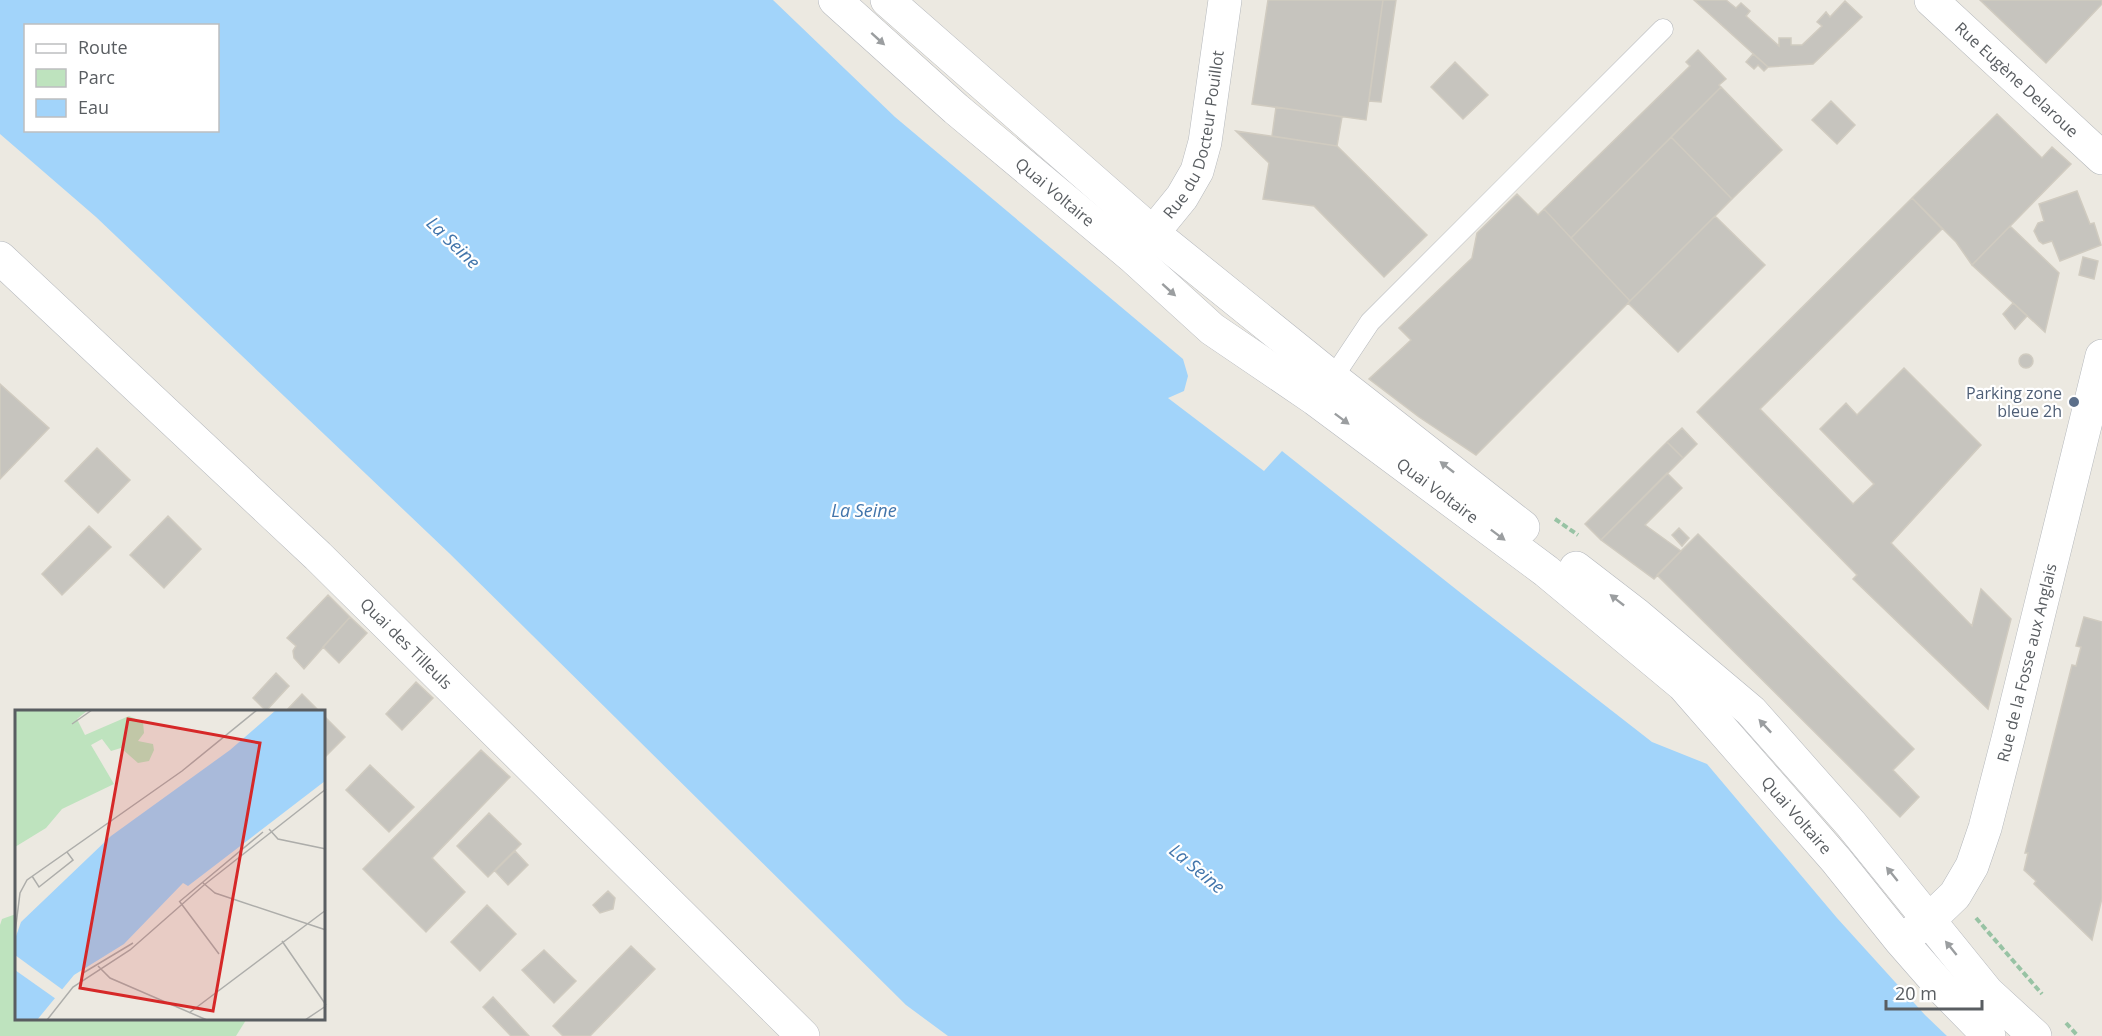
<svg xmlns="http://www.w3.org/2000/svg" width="2102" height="1036" viewBox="0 0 2102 1036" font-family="'Open Sans',sans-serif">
<rect width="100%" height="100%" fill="#ece9e1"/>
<!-- green -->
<path fill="#bee3be" d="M16 914V1020H246L236 1036H0V925L2 919Z"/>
<!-- water -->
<path fill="#a2d4fa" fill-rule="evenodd" d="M0 0H773L895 117 1183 359 1188 376 1184 391 1168 398 1264 471 1282 451 1462 594 1652 742 1707 764 1837 918 1925 1015 1947 1036H948L906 1005 449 553 96 217 0 134ZM26 26H218V130H26Z"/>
<!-- building -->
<path fill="#c6c4be" stroke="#d0cbc0" stroke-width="1.5" d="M1268 0H1383L1366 120 1252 104Z
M1383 0H1396L1381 102 1369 101Z
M1694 0H1726L1736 8 1741 3 1750 11 1746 16 1779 46V38H1791V45H1802L1822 26 1817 22 1826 12 1830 17 1845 1 1862 17 1813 64 1768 67Z
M1980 0H2102V4L2046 63Z
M1698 50 1726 79 1719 85 1721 87 1571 238 1544 209 1690 66 1686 62Z
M1753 54 1768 67 1764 71 1758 65 1754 69 1746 62Z
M1455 62 1488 95 1463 119 1431 87Z
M1721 87 1782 150 1732 199 1671 137Z
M1831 101 1855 125 1837 144 1812 120Z
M1276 107 1342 117 1337 146 1272 136Z
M1997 114 2042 158 2052 147 2071 164 1972 265 1956 242 1912 198Z
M1236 131 1337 146 1427 235 1384 277 1314 206 1263 199 1269 163Z
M1671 137 1732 199 1630 301 1571 238Z
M2077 191 2090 224 2094 223 2101 245 2060 261 2052 241 2043 244 2039 241 2034 231 2038 223 2044 221 2039 204Z
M1517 194 1538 215 1544 209 1630 301 1476 455 1419 417 1369 379 1411 340 1399 328 1472 258 1477 233Z
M1912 198 1942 229 1760 409 1853 504 1874 484 1820 429 1846 403 1857 415 1904 368 1981 445 1891 543 1972 626 1981 589 2011 619 1988 709 1853 579 1857 575 1697 412Z
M1715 216 1765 265 1678 352 1628 303Z
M2010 226 2059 273 2045 332 1972 265Z
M2083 257 2098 261 2094 279 2079 275Z
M2013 303 2027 316 2015 329 2003 314Z
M2019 361a7 7 0 1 1 14 0a7 7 0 1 1-14 0Z
M0 384 49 428 0 479Z
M1682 428 1697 444 1683 458 1667 442Z
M1667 442 1683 458 1601 540 1585 524Z
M97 448 130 480 98 513 65 481Z
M1667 473 1682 488 1645 525 1681 551 1654 579 1601 540Z
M168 516 201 549 164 588 130 555Z
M89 526 111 547 62 595 42 574Z
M1679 528 1689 538 1682 546 1672 535Z
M1698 534 1914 749 1893 770 1919 797 1900 817 1657 575Z
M328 595 350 617 304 669 294 658 293 651 296 646 287 638Z
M350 617 367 633 339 663 323 647Z
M2084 617 2102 622V898L2092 940 2034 884 2036 881 2024 870 2028 853H2025L2072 665 2076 666 2081 647 2076 646Z
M276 673 289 686 266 711 253 698Z
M416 682 433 698 402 730 386 714Z
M302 694 320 712H285Z
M324 716 345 737 324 758Z
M481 750 510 777 432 858 465 892 426 932 363 869Z
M370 765 414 807 389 832 346 790Z
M489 813 521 844 488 877 457 846Z
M515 851 528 865 508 885 495 871Z
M608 891 615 898 613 909 600 913 593 905Z
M487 905 516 934 480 971 451 942Z
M631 946 655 969 590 1036H563L553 1026Z
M544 950 576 981 554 1003 522 970Z
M493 997 529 1036H511L483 1007Z"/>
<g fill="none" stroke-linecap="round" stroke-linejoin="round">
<defs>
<path id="lane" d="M1328 385 1370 322 1663 29"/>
<g id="street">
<path id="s1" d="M1931 0 2102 158"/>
<path id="s2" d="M1134 256 1182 197 1197 171 1205 142 1225 0"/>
<path id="s3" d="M1906 937 1929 920 1955 895 1972 866 1985 828 2008 739 2102 356"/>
</g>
<g id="secondary">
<path id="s4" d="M835 0 956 109 1133 257 1212 329 1315 399 1546 571 1683 685 1836 860 1901 941 1943 989 1989 1036"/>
<path d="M887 0 1153 233 1334 379 1523 527"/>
<path id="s5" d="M0 258 318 556 803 1036"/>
<path d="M1576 568 1637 615 1751 711 1851 824 1987 992 2035 1036"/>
</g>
</defs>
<!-- lane casing -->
<use href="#lane" stroke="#b4b7bb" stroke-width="21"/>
<!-- street casing -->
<use href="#street" stroke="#b4b7bb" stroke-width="34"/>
<!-- secondary casing -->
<use href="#secondary" stroke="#b5b8bd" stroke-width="34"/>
<!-- path -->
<path stroke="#98c3a4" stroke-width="4" stroke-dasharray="6 3" stroke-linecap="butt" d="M1555 519 1578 535
M1976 918 2042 994
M2066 1023 2078 1036"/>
<!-- lane -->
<use href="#lane" stroke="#fff" stroke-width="20"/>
<!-- street -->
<use href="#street" stroke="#fff" stroke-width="33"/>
<!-- secondary -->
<use href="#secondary" stroke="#fff" stroke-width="33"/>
</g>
<!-- one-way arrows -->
<defs><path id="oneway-solid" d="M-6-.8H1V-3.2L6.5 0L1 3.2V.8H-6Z" transform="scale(1.5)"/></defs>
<g fill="#9b9ea0">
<use href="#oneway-solid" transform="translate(878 39) rotate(42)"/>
<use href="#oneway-solid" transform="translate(1169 290) rotate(42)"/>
<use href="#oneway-solid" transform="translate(1342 419) rotate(37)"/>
<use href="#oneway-solid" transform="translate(1447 467) rotate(-142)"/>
<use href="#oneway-solid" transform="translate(1498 535) rotate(37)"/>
<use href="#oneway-solid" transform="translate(1617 600) rotate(-142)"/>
<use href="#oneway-solid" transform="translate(1765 726) rotate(-133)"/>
<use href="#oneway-solid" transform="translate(1892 874) rotate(-129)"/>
<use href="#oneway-solid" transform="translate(1951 948) rotate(-129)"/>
</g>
<!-- markers -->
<circle fill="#5c6f8a" stroke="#fff" stroke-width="2" cx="2074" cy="402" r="6"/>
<g text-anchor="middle" stroke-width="4.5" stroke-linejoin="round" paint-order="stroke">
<!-- street labels -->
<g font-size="16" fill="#595d61" stroke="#fff">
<text dy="6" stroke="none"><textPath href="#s1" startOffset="117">Rue Eugène Delaroue</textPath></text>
<text dy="6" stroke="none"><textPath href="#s2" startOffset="140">Rue du Docteur Pouillot</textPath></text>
<text dy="6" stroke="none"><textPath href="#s4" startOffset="292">Quai Voltaire</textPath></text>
<text dy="6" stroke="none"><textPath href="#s4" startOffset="778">Quai Voltaire</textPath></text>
<text dy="6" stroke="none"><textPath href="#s5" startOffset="560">Quai des Tilleuls</textPath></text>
<text dy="6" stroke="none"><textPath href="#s3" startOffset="309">Rue de la Fosse aux Anglais</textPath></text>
<text dy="6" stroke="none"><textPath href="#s4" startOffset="1264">Quai Voltaire</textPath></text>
</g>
<!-- service labels -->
<g font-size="16" fill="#4e5e75" stroke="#fff" text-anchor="end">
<text x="2062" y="399">Parking zone<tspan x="2062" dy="18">bleue 2h</tspan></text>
</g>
<!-- water labels -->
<g font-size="18" font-style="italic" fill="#4275ab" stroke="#fff">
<text transform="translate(453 243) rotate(44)" y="6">La Seine</text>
<text x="864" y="517">La Seine</text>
<text transform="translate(1197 869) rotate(40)" y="6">La Seine</text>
</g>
</g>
<!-- overview -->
<g transform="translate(15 710)">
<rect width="310" height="310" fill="#ece9e1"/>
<path d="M0 0H73L62 9 70 25 114 6 128 12 129 23 123 31 138 34 139 40 134 51 123 53 106 38 96 41 87 29 76 35 99 74 47 99 31 118 0 137Z" fill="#bee3be"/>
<path d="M261 0H310V71L173 176 168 173 109 234 59 265 22 310H0V229L6 212 96 126 215 40Z" fill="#a2d4fa"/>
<path d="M0 245 48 280 41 289 0 260Z" fill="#ece9e1"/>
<path fill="none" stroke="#adadaa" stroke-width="1.5" d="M57 14 77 0M254 119 263 129 311 139M17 166 24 177 58 150 52 142M187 172 200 183 311 220M164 192 248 122M165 192 204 244M0 223 5 183 12 170 167 61 242 0M267 231 311 295M83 256 95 268 192 310M68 263 118 233M174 303 311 200M32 310 58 277 115 240 189 175 311 79M290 310 311 296"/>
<path fill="#d62828" fill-opacity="0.15" stroke="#d62828" stroke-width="3" d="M113 9 245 33 198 301 65 278Z"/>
<rect width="310" height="310" fill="none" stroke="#595d61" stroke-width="3"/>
</g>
<!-- legend -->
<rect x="24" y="24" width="195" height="108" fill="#ffffff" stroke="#bdbec0" stroke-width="1.5"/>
<rect x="36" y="44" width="30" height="9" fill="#ffffff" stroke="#bdbec0" stroke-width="1.5"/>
<text x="78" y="54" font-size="18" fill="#595d61">Route</text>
<rect x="36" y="69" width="30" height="18" fill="#bee3be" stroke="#bdbec0" stroke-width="1.5"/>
<text x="78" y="84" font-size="18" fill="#595d61">Parc</text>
<rect x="36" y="99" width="30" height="18" fill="#a2d4fa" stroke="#bdbec0" stroke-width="1.5"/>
<text x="78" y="114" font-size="18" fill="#595d61">Eau</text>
<!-- scale -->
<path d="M1886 1000v9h96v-9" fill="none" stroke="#595d61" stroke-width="3"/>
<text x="1895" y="1000" font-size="18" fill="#595d61" stroke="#ffffff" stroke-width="4.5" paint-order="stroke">20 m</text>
</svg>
